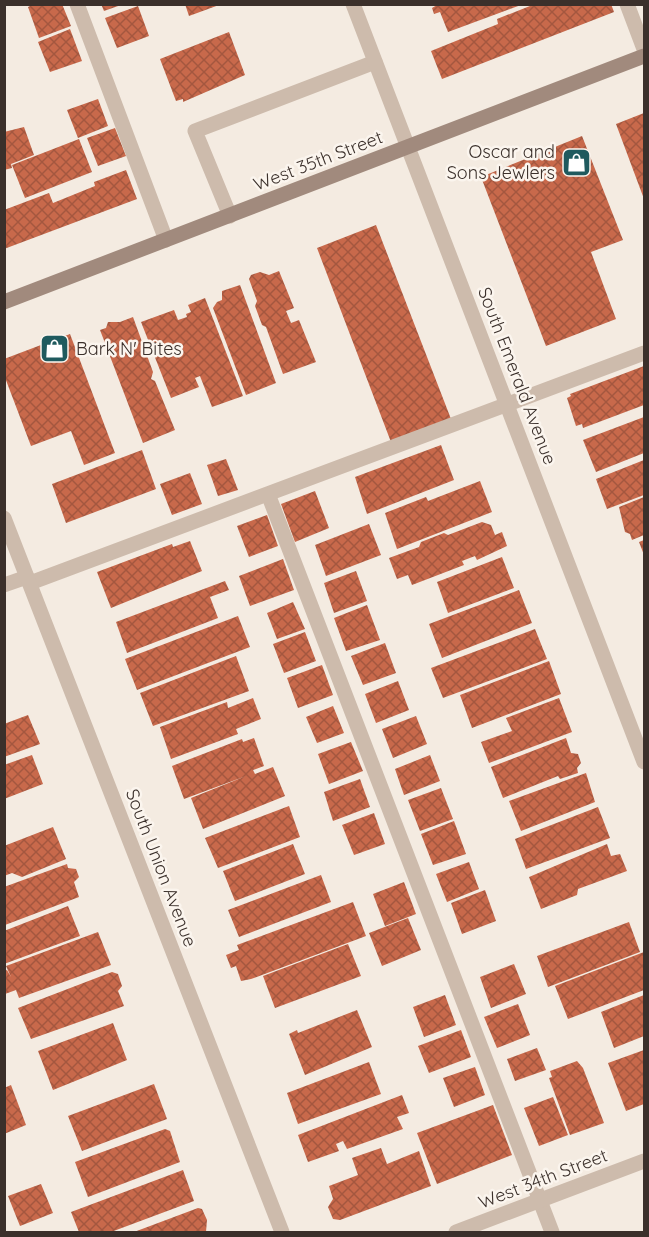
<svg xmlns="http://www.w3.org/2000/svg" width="649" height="1237" viewBox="0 0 649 1237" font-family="Quicksand,sans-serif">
<defs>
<pattern id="building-cross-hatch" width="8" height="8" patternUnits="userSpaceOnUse" patternTransform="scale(1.5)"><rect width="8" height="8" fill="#c8694b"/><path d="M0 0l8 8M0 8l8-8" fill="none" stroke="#a4573f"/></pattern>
</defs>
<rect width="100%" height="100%" fill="#f4ebe1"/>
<!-- building -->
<path fill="url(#building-cross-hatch)" d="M34 4H62L71 26 39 38 28 7Z
M101 4H121V5L104 11Z
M185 4H219V5L189 16Z
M535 4H611L614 12 442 79 431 51 498 24 497 19Z
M437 5H521L448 32 440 12 434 14 432 8Z
M138 6 149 36 117 48 105 18Z
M70 29 82 61 50 72 38 42Z
M229 32 245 75 183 102V99L176 101 160 59Z
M98 99 108 126 78 138 67 110Z
M644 113V199L616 124Z
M24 127 34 155 11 164 12 168 4 170V132Z
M115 128 126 156 98 166 87 138Z
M582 136 623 240 591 252 616 319 546 346 481 177Z
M79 139 92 172 25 198 12 165Z
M126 170 137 199 4 249V210L49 193 53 203 95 186 94 182Z
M376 225 451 419 391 442 317 248Z
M279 271 294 308 286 311 291 323 299 320 316 362 283 374 266 327 262 325 255 306 257 301 249 279 251 275 260 272 269 275Z
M240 285 276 383 246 395 213 308 217 302 222 300V291Z
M205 298 243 396 212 407 200 376 195 378 199 387 171 398 141 322 174 310 178 320 187 317 186 314 191 312 188 305Z
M133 317 153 372 151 379 155 381 175 430 143 443 100 330 106 328 108 322H120Z
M70 334 115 453 84 465 71 431 31 446 4 375V359Z
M644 366V405L583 428 582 424 576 426 567 398 571 396 570 394Z
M644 417V453L596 472 583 440Z
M441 445 454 480 367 514 355 477Z
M142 450 156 489 66 523 52 484Z
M226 459 238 490 218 496 207 465Z
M644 460V495L607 509 596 479Z
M190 473 202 504 172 515 160 484Z
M480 481 492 512 397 549 385 513 426 497 428 501Z
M315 491 329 528 295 542 281 504Z
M644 497V535L632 540 630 534 625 532 619 507Z
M267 515 278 546 249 557 237 526Z
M482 522 491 525 495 535 502 532 507 546 477 560 475 556 462 561 464 565 412 585 408 575 397 579 389 558 419 547 421 542 444 533 448 535Z
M369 524 381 555 326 576 315 545Z
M644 540V555L639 542Z
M190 541 202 571 111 608 97 572 172 544 173 547Z
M502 557 514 588 448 613 437 582Z
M283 559 294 590 250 606 239 576Z
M356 571 367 601 334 613 324 583Z
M225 581 229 590 210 597 218 618 127 653 116 622Z
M519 590 532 623 442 658 429 624Z
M293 602 305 629 277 639 267 613Z
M367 605 380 640 346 651 334 618Z
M238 616 250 647 137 690 125 659Z
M535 629 547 659 443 698 431 668Z
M305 632 316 661 284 673 273 644Z
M385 643 396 673 363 685 351 656Z
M236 656 249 691 153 726 140 693Z
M549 661 561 694 472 728 460 695Z
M322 665 333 695 298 708 287 678Z
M398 681 409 710 376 723 365 694Z
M253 698 261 719 236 729 238 734 171 759 160 727 227 702 228 708Z
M559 698 572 732 489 763 481 742 512 731 506 718Z
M333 706 344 733 317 743 306 717Z
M28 715 40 744 4 757V724Z
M416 716 427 744 393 758 382 729Z
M254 738 264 766 253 770 255 774 273 767 285 796 203 829 191 798 246 776 184 799 172 766 242 739 243 742Z
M566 738 571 753 578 754 581 763 577 768 578 773 560 779 558 776 503 798 491 767Z
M351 742 363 771 329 784 318 754Z
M32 755 43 784 4 799V765Z
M430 755 440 781 404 795 395 769Z
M586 773 595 802 521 831 509 801Z
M360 779 370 807 333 821 324 792Z
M441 788 453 819 420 831 408 800Z
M289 806 300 837 218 868 205 838Z
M598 807 610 838 526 869 515 839Z
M374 813 385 844 354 855 342 825Z
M454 821 466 854 433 865 421 834Z
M53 827 66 859 22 877 12 873 4 876V846Z
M293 844 305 874 235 901 223 871Z
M607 844 611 856 620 854 627 871 578 889 577 895 541 909 529 877Z
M469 862 479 889 447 902 436 874Z
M67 864 68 868 76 869 79 877 74 882 79 897 5 925 4 887Z
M321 875 331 902 239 937 228 910Z
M404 882 416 914 385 926 373 894Z
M485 890 496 921 462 934 451 903Z
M353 902 366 936 251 979 241 981 236 966 231 968 226 955 239 950 237 945Z
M68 906 80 936 4 964V931Z
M408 918 421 950 382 966 369 933Z
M629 922 640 952 548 987 537 956Z
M98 932 111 965 19 998 16 990 5 994 4 971 7 970 11 977 6 966Z
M348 944 361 976 275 1008 263 976Z
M644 952V990L568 1019 555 986Z
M514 964 526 994 491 1008 480 977Z
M112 972 118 974 122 986 118 991 124 1006 31 1039 18 1008Z
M445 995 456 1025 424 1037 413 1007Z
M644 995V1036L614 1048 601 1012Z
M518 1004 530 1035 497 1048 484 1017Z
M357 1010 372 1047 305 1075 289 1034 297 1030 298 1033Z
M113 1023 127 1060 53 1090 38 1051Z
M461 1030 471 1057 429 1073 418 1046Z
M537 1048 546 1070 515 1081 507 1059Z
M644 1050V1104L626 1111 608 1063Z
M577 1061 583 1068 604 1123 570 1135 549 1078 552 1077 550 1071Z
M369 1062 381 1094 298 1124 287 1093Z
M475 1067 485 1095 454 1107 443 1078Z
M154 1084 167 1119 82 1151 68 1116Z
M11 1085 26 1125 4 1134V1088Z
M402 1095 409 1113 397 1117 403 1129 347 1149 343 1141 336 1144 339 1151 308 1162 298 1135Z
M553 1097 568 1135 539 1146 524 1108Z
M493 1105 512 1155 437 1184 417 1133Z
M165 1129 170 1131 180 1162 88 1197 75 1162Z
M381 1148 387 1164 419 1151 431 1186 340 1220 333 1219 328 1207 333 1199 329 1186 358 1175 352 1158Z
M183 1170 194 1201 111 1232H79L71 1212Z
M41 1184 53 1213 20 1226 8 1196Z
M198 1208 202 1209 207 1220 206 1232H134Z"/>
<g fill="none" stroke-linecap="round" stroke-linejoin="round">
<!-- lane -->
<path stroke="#cdbbac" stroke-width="15" d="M77 4 166 240
M627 4 644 49
M230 216 195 131 375 62
M268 494 552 1232
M30 583 644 353
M4 585 27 577"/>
<!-- street -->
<path stroke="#cdbbac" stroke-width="15" d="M353 4 644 762
M4 518 282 1232
M456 1232 644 1161"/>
<!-- secondary -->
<path stroke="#a18a7d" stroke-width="15" d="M4 302 644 56"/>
</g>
<!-- icons -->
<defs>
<symbol id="shop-square" viewBox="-11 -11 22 22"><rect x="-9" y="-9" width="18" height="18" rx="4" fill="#1f5a5e" stroke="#fbf5ee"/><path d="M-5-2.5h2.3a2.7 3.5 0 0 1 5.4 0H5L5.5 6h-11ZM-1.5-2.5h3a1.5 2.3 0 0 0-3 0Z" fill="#fff"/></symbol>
</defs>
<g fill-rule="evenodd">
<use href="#shop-square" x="560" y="146" width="33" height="33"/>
<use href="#shop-square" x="38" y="332" width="33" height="33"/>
</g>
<g text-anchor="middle" stroke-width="5" stroke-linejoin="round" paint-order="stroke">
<!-- poi labels -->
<g font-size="18" fill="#3b302b" stroke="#fbf5ee" text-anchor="end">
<text x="555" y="158">Oscar and<tspan x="555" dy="21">Sons Jewlers</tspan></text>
<text x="76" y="355" text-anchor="start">Bark N' Bites</text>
</g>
<!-- street labels -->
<g font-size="18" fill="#3b302b" stroke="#fbf5ee">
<text transform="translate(318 161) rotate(-21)" y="6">West 35th Street</text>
<text transform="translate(517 376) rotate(69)" y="6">South Emerald Avenue</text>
<text transform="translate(161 868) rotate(69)" y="6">South Union Avenue</text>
<text transform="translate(543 1179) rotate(-21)" y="6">West 34th Street</text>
</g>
</g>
<!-- border -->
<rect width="649" height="1237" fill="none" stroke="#3b302b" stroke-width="12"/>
</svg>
